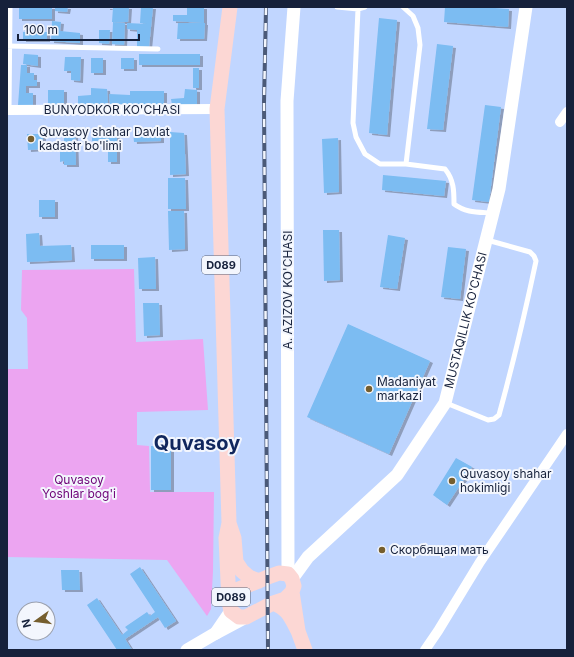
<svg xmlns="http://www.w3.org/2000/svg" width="574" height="657" viewBox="0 0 574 657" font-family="Inter,sans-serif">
<defs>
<filter id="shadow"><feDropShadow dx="3" dy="2" stdDeviation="0" flood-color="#0004"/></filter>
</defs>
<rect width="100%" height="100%" fill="#c1d6ff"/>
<!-- green -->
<path fill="#eca5f1" d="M134 269 136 342 203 339 208 410 137 412V445L149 446 150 492H214L213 571 211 609 207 616 167 560 7 557V369H28L27 318 21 310 22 270Z"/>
<!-- building -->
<path fill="#7bbcf2" filter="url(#shadow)" d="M19 7H52V19H19Z
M55 7H68L67 12 55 11Z
M107 7H129L128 22H112L113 8H107Z
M141 7H153L149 47H137V30L127 29V23L147 24 140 23Z
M187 7H204V23L173 21V15H187Z
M445 7H481L509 9 508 27 444 22Z
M379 18 397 20 387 135 369 133Z
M52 21 61 22 60 31 80 33V43L51 41Z
M113 22 125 23 124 45 112 44Z
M178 23H205L204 39H177Z
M99 30H110L109 44 99 43Z
M23 32H47V40H23Z
M437 44 453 46 443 130 427 129Z
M24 54 38 55V66L23 64Z
M139 54H200V65H139Z
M65 57H81L80 81 71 80V71H64Z
M91 58H103V73H91Z
M121 58H134V69H121Z
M21 65H27V73H34V80H37V86H26V93H33V105H18Z
M193 68H199V88H193Z
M91 88 107 89 108 104H78V96L91 95Z
M185 89 197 90V105H172L171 99 184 98Z
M48 90H64V104H48Z
M130 91H164V105L110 104 109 94 130 95Z
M485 105 501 107 489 202 472 200Z
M161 130V141L134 142 133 132Z
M170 132 184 133 186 174 170 175Z
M92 133 117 134V162H108V141H92Z
M27 134H43V149L28 150Z
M64 134H75L76 165H64V161L60 162V152H64Z
M338 138 339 192 324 193 322 139Z
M383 175 446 181 444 196 382 190Z
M168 178H185L186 209H168Z
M39 200H55V217H39Z
M168 211H184L185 249 169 250Z
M323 230H339L340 280 324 281Z
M39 233 40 246 71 245 72 260 27 262 26 234Z
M388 235 405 238 397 289 380 287Z
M91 245H124V259H91Z
M448 247 466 249 460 299 441 297Z
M155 257 156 289H139L138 258Z
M143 303H159L160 335 144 336Z
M348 324 430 361 389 454 307 417Z
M151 446H171V490H151Z
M456 458 472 467 447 505 433 495Z
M140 567 176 621 165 628 158 617 125 639 132 650H117L87 605 97 598 122 635 128 630 125 627 147 612 150 616 155 612 130 574Z
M61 570H79L80 590H62Z"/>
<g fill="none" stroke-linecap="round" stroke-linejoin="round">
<!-- lane -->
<path stroke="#fff" stroke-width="5" d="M337 7 358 9 365 7
M403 7 413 16 418 28 420 45 406 164
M358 9 353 123 356 137 365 154 380 164H406L445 169C454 180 454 191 454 204 466 213 478 212 492 213
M7 46 158 49
M9 110 10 7
M446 403 488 420 494 419 499 415C513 364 525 313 536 261L534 256 530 252 487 240"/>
<!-- street -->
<path stroke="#fff" stroke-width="10" d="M7 110 217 109
M560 122 567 112
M425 650 438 631 480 562 567 434"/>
<!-- secondary -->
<g stroke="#fff" stroke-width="13">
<path d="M288 574 287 101 294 7"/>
<path id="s1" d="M292 579 308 557 397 475 445 403 499 189 526 7"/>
<path d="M231 611 216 633 246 617"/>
<path d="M187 650 216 633"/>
</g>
<!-- primary -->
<path stroke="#fcd7d4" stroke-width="15" d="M229 523 217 109 230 7
M229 602 226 538 229 523 234 538 236 562 242 571 249 577 259 581
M273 603C289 610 290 616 298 631L292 592 294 586 292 579 288 574 279 573 268 577 239 589 233 593 229 602 231 611 239 617H246L273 603 285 599 292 592
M298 631 305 650"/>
<defs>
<path id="rail" d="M266 7 264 103 268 650"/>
</defs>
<!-- rail casing -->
<use href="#rail" stroke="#4b5a78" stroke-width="4"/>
<!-- rail -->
<use href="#rail" stroke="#f3f6fd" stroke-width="2.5" stroke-dasharray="8" stroke-linecap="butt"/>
</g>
<!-- markers -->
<g fill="#755e2e" stroke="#f3f6fd" stroke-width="1.5">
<circle cx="31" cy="139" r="4"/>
<circle cx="369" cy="389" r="4"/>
<circle cx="452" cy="481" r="4"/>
<circle cx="382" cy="550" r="4"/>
</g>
<g text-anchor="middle" stroke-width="4" stroke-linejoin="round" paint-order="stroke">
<!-- shield labels -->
<g fill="#f3f6fd" stroke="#586175" stroke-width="1">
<rect x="202" y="256" width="38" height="18" rx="3"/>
<rect x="212" y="588" width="38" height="18" rx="3"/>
</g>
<g font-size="11" font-weight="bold" fill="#16213b">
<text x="221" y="269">D089</text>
<text x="231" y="601">D089</text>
</g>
<!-- street labels -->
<g font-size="12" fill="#16213b" stroke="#f3f6fd">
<text x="112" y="114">BUNYODKOR KO'CHASI</text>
<text transform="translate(288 290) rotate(-90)" y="4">A. AZIZOV KO'CHASI</text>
<text dy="4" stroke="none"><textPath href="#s1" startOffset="320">MUSTAQILLIK KO'CHASI</textPath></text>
</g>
<!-- poi labels -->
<g font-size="12" fill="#16213b" stroke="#f3f6fd" text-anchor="start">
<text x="39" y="136">Quvasoy shahar Davlat<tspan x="39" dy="14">kadastr bo'limi</tspan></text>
<text x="377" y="386">Madaniyat<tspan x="377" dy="14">markazi</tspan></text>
<text x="460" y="478">Quvasoy shahar<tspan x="460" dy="14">hokimligi</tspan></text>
<text x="390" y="554">Скорбящая мать</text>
</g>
<!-- park labels -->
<g font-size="12" fill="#6d0076" stroke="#f3f6fd">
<text x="79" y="484">Quvasoy<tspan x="79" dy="14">Yoshlar bog'i</tspan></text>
</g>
<!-- town labels -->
<g font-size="20" font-weight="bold" fill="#10265d" stroke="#f3f6fd">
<text x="197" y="450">Quvasoy</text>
</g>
</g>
<!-- border -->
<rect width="574" height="657" fill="none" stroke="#16213b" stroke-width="16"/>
<!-- north arrow -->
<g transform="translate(36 621) rotate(256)"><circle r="19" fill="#f3f6fd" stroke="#9ba1af"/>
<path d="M0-3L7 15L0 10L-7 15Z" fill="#755e2e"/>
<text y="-6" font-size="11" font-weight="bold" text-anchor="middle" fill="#16213b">N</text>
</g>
<!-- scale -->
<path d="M18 34v6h121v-6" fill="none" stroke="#16213b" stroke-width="2"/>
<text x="24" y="34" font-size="12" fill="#16213b" stroke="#f3f6fd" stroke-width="3" paint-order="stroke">100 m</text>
</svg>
